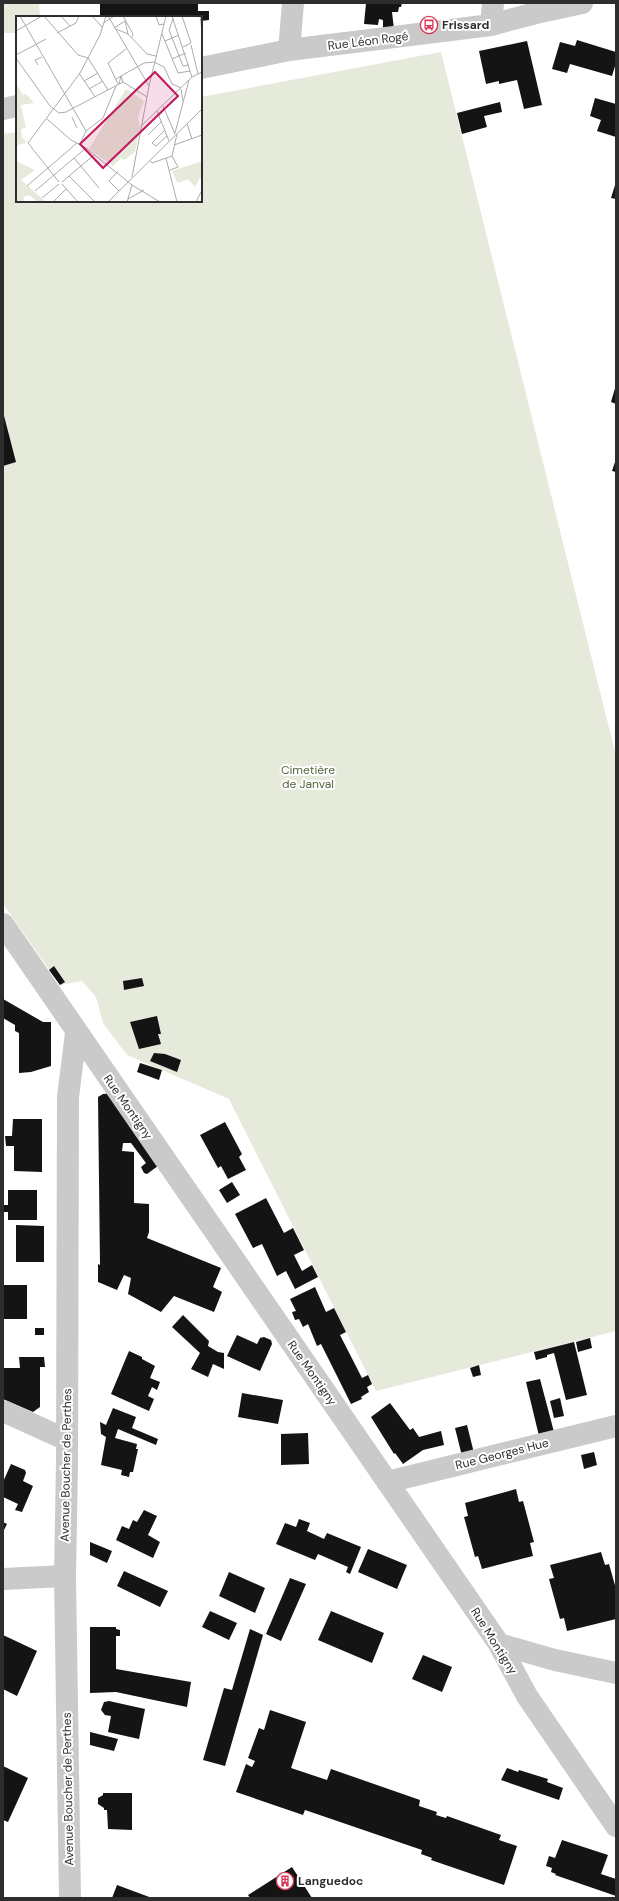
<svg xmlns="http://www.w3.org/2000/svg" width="619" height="1901" viewBox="0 0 619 1901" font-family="'DM Sans',sans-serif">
<rect width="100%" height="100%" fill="#fff"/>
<!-- green -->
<path fill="#e5eadb" d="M3 3H39L40 17H17V33H3Z
M441 52 616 756V1331L376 1391 229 1099 127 1055 103 1023 96 997 82 981 60 985 3 904V134L17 132V201H201V97Z"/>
<!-- building -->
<path fill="#141414" d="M100 3H198V11H209V20L201 21V17H100Z
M366 3H402L401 7H399L398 12H392L394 29 383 30V20L379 19 378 25 364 24Z
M577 40 616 52V63L612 76 570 64 567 73 552 69 560 42 575 46Z
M527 41 542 105 524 109 517 80 499 84V81L486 84 479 51Z
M595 98 616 104V137L597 131 601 120 590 116Z
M500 102 502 112 484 116 487 127 462 134 457 113Z
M616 182V199L611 198Z
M616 385V404L611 402Z
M3 412 16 462 3 466Z
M616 459V472L612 471Z
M54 966 65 982 60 985 49 970Z
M142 978 144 986 124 990 123 981Z
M3 999 43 1022H51V1066L31 1072 19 1073V1033L15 1031V1025L3 1018Z
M157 1016 161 1034H158L161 1044 139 1049 130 1022Z
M154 1053 165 1054 181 1060 177 1072 150 1061Z
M140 1063 162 1070 159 1080 137 1072Z
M113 1093 162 1163 147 1174 144 1173 141 1167 146 1163 131 1143H123L122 1151 134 1152V1203L149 1204V1232L147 1238 221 1268 213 1287 222 1292 214 1312 174 1296 161 1312 128 1294 131 1278 124 1275 117 1290 98 1282V1264L100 1265 98 1097 103 1094Z
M13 1119H42V1172L14 1171V1146H6L5 1136H12Z
M225 1122 242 1154 239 1157 246 1170 228 1179 221 1166 218 1168 200 1135Z
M232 1182 240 1195 227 1203 219 1190Z
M8 1190H37V1220H8V1212H3V1205H8Z
M266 1198 284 1233 293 1228 304 1250 294 1255 302 1271 312 1265 318 1277 295 1289 286 1271 277 1276 262 1244 253 1248 235 1214Z
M16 1225 44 1226V1262H16Z
M3 1285H27V1319H3Z
M315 1287 326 1312 334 1308 346 1332 340 1335 362 1378 368 1375 372 1384 367 1387 369 1392 361 1397 362 1399 351 1404 321 1344 317 1346 308 1324 303 1327 299 1319 295 1320 292 1312 296 1311 290 1299Z
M183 1315 209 1341 208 1346 218 1352 224 1353V1369L213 1364 208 1377 191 1369 200 1353 172 1327Z
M35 1328H44V1335H35Z
M237 1335 257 1344 260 1338 264 1337 271 1340 272 1344 260 1371 227 1356Z
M590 1338 592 1348 578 1352 576 1342Z
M574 1342 587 1395 566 1400 554 1353 547 1355V1357L536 1360 534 1352Z
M129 1351 142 1357V1359L155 1366 150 1378 160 1382 157 1390 152 1387 148 1396 154 1399 149 1411 111 1394Z
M19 1357H44L45 1367H40V1407L33 1412 3 1399V1368H20Z
M479 1365 481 1375 473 1377 470 1368Z
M540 1379 554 1432 539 1436 526 1382Z
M242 1393 283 1400 278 1424 238 1417Z
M560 1398 564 1416 554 1418 550 1401Z
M390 1403 410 1430 413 1428 419 1437 441 1431 444 1445 423 1450 403 1464 395 1453 394 1454 371 1417Z
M113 1408 136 1417 132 1428 158 1439 156 1445 118 1429 115 1438 137 1444 136 1449H138L133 1472H130L129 1477 121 1475 122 1470 101 1465 106 1437 101 1434 100 1422 106 1425Z
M467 1425 474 1453 462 1456 455 1428Z
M308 1433 309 1464 281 1465V1434Z
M594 1452 597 1465 584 1469 581 1455Z
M11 1464 25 1470 26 1473 23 1481 33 1486 22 1512 15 1510 18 1504 3 1497V1482Z
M516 1489 519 1502 523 1501 534 1542 530 1543 533 1556 482 1569 478 1556 475 1557 464 1517 468 1516 465 1503Z
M144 1510 157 1516 148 1535 160 1542 153 1558 116 1540 122 1526 129 1529 133 1520 137 1522Z
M299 1519 310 1523 307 1531 324 1539 327 1533 361 1547 350 1574 346 1572 348 1567 318 1554 315 1560 276 1544 285 1523 296 1527Z
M3 1522 7 1524 3 1532Z
M90 1542 112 1551 107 1563 90 1555Z
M368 1549 407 1565 397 1589 358 1572Z
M601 1552 605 1565 609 1564 616 1589V1619L567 1631 564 1618 560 1619 549 1579 554 1578 550 1565Z
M124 1571 168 1591 160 1607 117 1586Z
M229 1572 265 1588 255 1613 219 1596Z
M290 1578 306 1584 281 1641 266 1634Z
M210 1611 237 1623 229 1640 202 1627Z
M331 1611 384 1633 372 1663 318 1640Z
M90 1627H116V1629L120 1630V1636H116V1669L191 1682 187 1707 116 1692 90 1693Z
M250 1629 263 1635 225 1766 203 1760 224 1688 232 1690Z
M3 1635 37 1651 17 1696 3 1689Z
M423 1655 452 1667 442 1692 412 1679Z
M109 1701 145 1709 139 1739 108 1732 111 1716 105 1715 101 1710 104 1702Z
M270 1710 306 1722 291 1768 327 1780 331 1769 420 1800 419 1806 437 1812 436 1815 446 1818 447 1816 501 1835 499 1840 517 1846 504 1885 431 1860 432 1858 421 1854 422 1850 305 1810 303 1815 236 1792 246 1764 252 1767 255 1761 248 1758 259 1728 264 1730Z
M90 1732 118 1739 114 1751 90 1745Z
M3 1766 28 1778 8 1822 3 1820Z
M507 1768 518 1772 519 1770 548 1779 547 1782 563 1788 559 1800 501 1780Z
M103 1793H132V1830L108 1829 107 1810H104V1808L98 1804V1798L103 1795Z
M562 1840 608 1855 601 1874 616 1879V1896L555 1875 556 1874 551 1872 552 1868 546 1866 549 1856 555 1858Z
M292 1867 312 1898H250L248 1895Z
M117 1885 152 1898H112Z"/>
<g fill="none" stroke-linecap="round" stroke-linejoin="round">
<!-- minor -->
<path stroke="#cacaca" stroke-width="22" d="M491 25 493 3
M289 50 293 3
M201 68 289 50 491 25 536 13 582 3
M3 109 17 106
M3 924 499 1644 527 1696 616 1826
M3 1411 67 1440
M387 1482 616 1426
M3 1579 65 1576
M499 1644 555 1660 616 1673
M70 1898 65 1576 67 1463 68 1097 76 1033"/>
</g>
<!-- icons -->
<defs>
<symbol id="bus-ring" viewBox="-11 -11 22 22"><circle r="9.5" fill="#fff" stroke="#da3959" stroke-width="1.5"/><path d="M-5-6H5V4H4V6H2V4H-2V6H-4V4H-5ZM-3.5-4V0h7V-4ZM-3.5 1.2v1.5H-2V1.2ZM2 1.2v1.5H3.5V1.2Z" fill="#da3959"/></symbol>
<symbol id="building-ring" viewBox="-11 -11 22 22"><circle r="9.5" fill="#fff" stroke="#da3959" stroke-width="1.5"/><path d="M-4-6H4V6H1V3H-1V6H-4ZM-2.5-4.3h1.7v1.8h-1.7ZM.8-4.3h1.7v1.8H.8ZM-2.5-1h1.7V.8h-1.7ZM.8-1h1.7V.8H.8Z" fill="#da3959"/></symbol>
</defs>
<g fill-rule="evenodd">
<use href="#bus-ring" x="419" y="15" width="20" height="20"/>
<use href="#building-ring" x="275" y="1871" width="20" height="20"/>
</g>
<g text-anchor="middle" stroke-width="4" stroke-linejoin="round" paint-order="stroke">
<!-- poi labels -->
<g font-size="12" font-weight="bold" fill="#2d2d2d" stroke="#fff" text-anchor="start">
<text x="442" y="29">Frissard</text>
<text x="298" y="1885">Languedoc</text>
</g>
<!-- street labels -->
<g font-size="12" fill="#2d2d2d" stroke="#fff">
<text transform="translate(368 41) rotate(-7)" y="4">Rue Léon Rogé</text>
<text transform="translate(128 1107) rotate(55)" y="4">Rue Montigny</text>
<text transform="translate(312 1373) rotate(55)" y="4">Rue Montigny</text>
<text transform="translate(502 1454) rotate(-14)" y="4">Rue Georges Hue</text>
<text transform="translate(66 1465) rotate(-89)" y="4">Avenue Boucher de Perthes</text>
<text transform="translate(494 1641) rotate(58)" y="4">Rue Montigny</text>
<text transform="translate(68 1789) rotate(-91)" y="4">Avenue Boucher de Perthes</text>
</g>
<!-- park labels -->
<g font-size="12" fill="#55653d" stroke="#fff">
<text x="308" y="774">Cimetière<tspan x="308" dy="14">de Janval</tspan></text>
</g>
</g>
<!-- overview -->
<g transform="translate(16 16)">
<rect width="186" height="186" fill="#fff"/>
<path d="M0 68 7 79 10 78 18 87 5 89 10 112 5 113 6 122 11 126 0 130ZM110 73 128 85 122 101 124 112 119 136 108 144 105 142 97 150 73 133ZM0 145 19 154 5 164 30 186H22L13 179 7 181 9 186H0ZM186 145V163L184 162 179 171 172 163 162 167 160 164 156 155Z" fill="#e5eadb"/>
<path fill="none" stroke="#ababab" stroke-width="1" d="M4 0 70 115M28 0 62 39 72 42 92 74M45 0 54 10M76 0 86 11M92 0 133 70M107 0 117 18 116 21M140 0 143 9 148 8M156 0 176 61M166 0 175 27 167 31M184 0 186 14M157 3 153 14 167 50 173 49M88 7 98 0M98 12 109 5 112 18M100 13 112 18 131 38 140 40M0 15 26 0M41 17 60 7 63 0M146 18 162 57 174 55M149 25 163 19M175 29 182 58M0 39 30 23M0 42 34 90 43 97 50 96 107 66M156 43 170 37M22 49 19 44 26 41M63 57 79 81M100 63 105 60 107 66 131 81M68 65 82 57M102 68 92 47 110 33M103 68 105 60 128 47 138 46 148 51 156 68 165 72M73 73 87 65M165 73 167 85M147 90 159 118M141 95 153 125M56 101 61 112M31 103 55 124 70 132 116 169 144 186M171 108 176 123M125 110 176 61 186 56M149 114 136 127 140 130 151 120M159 117 173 64M132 119 145 106M64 128 70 115 87 102 100 70M158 129 186 119M156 140 161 118M58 142 83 172M150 142 161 186M134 145 136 147 156 140M154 154 162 151 156 140M102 155 93 165 103 175M53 160 79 186M116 161 133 70 150 0M43 166 12 127 64 57 84 19 90 0M46 166 78 139M46 168 62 186M11 170 61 127M19 175 70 132M26 182 43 168M112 183 128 174M37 186 50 173M92 186 186 93M111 186 116 169M180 186 186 174"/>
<path fill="#c2185b" fill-opacity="0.15" stroke="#c2185b" stroke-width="2" d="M139 56 162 80 87 152 64 128Z"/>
<rect width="186" height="186" fill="none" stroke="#2d2d2d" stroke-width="2"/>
</g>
<!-- border -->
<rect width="619" height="1901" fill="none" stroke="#2d2d2d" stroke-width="8"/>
</svg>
